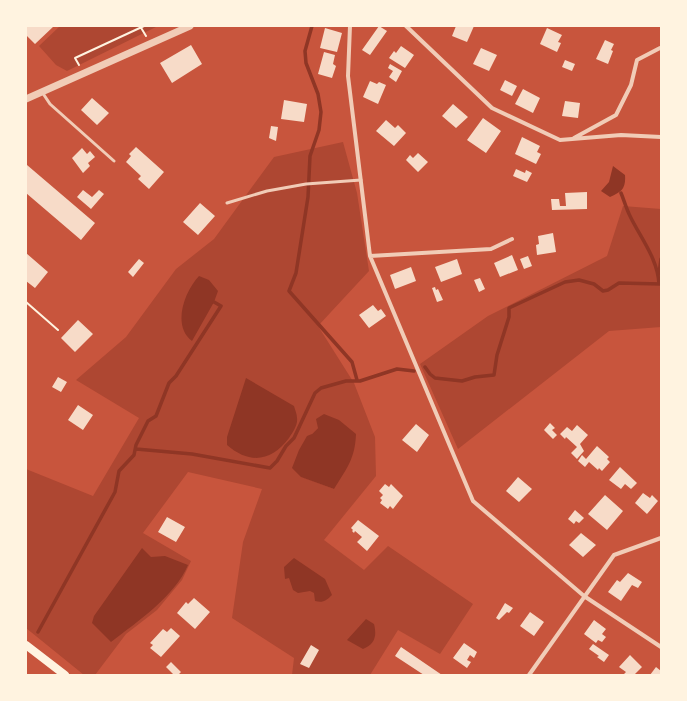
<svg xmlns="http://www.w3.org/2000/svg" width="687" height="701" viewBox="0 0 687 701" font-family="'Exo 2',sans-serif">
<rect width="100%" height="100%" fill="#c8553d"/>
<!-- green -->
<path fill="#ae4732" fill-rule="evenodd" d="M60 26H158L67 71 56 65 39 46Z
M343 142 357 193 369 271 318 326 354 383 375 437 376 476 324 540 364 570 388 546 473 604 440 654 398 630 370 675H292L294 658 232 618 243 542 262 489 188 472 143 533 191 561 182 580 157 610 126 634 95 675H84L26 628V469L93 496 139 418 76 380 126 337 176 269 214 239 274 157ZM318 428 334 489 302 477 312 434Z
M623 206 661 209V327L609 331 458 449 420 364 488 316 607 256Z"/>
<!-- water -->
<path fill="#8f3625" d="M613 166 625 175C626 188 622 192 610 197L601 191 609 182Z
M199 276 209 280 218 291 214 302 192 341C172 326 184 292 199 276Z
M246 378 294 406C295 410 297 414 297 418 298 425 293 432 289 438 272 461 250 465 227 445V437Z
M324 414 339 420 356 434C355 459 347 468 334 489L301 477 292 468 299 450 307 436 312 434 318 428 316 419Z
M142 548 151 557 165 556 188 565C175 596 137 622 111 642L92 623 94 616Z
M294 558 325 579 332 595C326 601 323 603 315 601L314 593 310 591 298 593 293 590 289 578 285 579 284 567Z
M366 619 374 624C377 636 375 644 363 649L347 640Z"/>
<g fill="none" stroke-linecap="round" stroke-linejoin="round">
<!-- stream -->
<path stroke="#8f3625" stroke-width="3.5" d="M312 26 305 51 306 63 318 94 321 112 319 130 310 156 308 197 296 273 289 291 352 362 357 380
M621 193C624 200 626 208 630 216 640 237 658 259 659 284
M659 274 661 259
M425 367 430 374 435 378 462 381 475 377 494 375 497 355 509 317V308L565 282 579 280 594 284 603 291 608 290 619 283 661 284
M136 449 192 454 270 468 277 461 286 446 294 438 315 393 321 388 346 381H360L397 369 414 371
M38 632 115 492 119 471 134 455 136 445 148 421 156 416 169 383 176 376 221 306 214 302"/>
</g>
<!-- building -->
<path fill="#f7dbc8" d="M26 26H54L35 44 26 35Z
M379 26 387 31 370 55 362 50Z
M456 26H474L467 42 452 36Z
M325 28 342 33 337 52 320 48Z
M547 28 562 35 558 42 561 43 557 52 540 44Z
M605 40 614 44 611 50 613 51 608 64 596 59Z
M191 45 202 64 172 83 160 63Z
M401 46 414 55 405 68 389 58 394 51 396 53Z
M481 48 497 55 489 71 473 64Z
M324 52 335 55 333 64 336 66 332 78 318 74Z
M565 60 575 64 572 71 562 67Z
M390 64 402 71 396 82 389 77 393 71 388 68Z
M505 80 517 86 512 96 500 90Z
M370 81 377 84 379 82 386 85 378 104 363 97Z
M523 89 540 98 533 113 515 104Z
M92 98 109 113 97 125 81 110Z
M284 100 307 104 304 122 281 119Z
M565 101 580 103 578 118 562 116Z
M453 104 468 117 456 128 442 116Z
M483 118 501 131 486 153 467 140Z
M386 120 395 128 398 125 406 133 394 146 376 131Z
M271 126 278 127 276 141 269 138Z
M522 137 540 146 537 152 541 154 536 164 515 154Z
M136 147 164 172 149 189 138 179 141 176 126 162 131 156 129 154Z
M82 148 87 154 90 151 95 157 88 163 90 166 83 173 72 158Z
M418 153 428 162 418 172 406 160 410 155 413 158Z
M27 165 95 223 81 240 26 193Z
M516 169 525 173 526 170 532 173 527 182 513 176Z
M83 190 92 197 99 190 104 194 91 209 77 197Z
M587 192V209L552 210 551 199H559L560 206H566L565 193Z
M200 203 215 216 198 235 183 222Z
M553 233 556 252 537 255 536 245 539 244 538 236Z
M26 253 48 272 35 288 26 281Z
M512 255 518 270 500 277 494 263Z
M528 256 532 266 524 269 520 259Z
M139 259 144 263 133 277 128 272Z
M457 259 462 274 441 282 435 267Z
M411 267 416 281 395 289 390 275Z
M480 278 485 289 479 292 474 280Z
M435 287 436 290 438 289 443 300 437 302 432 288Z
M373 305 378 311 381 309 386 316 369 328 359 315Z
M78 320 93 334 75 352 61 338Z
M58 377 67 382 61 392 52 387Z
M78 405 93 415 83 430 68 420Z
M550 423 555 428 552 430 557 435 553 439 544 430Z
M416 424 429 435 417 452 402 440Z
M577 425 588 435 580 444 584 451 577 459 571 453 577 447 566 437 565 439 560 434 567 427 572 431Z
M597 446 609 457 607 459 610 462 602 471 599 468 598 470 589 462 585 467 578 461 582 455 586 459Z
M620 467 637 483 631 489 625 484 621 489 609 480Z
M518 477 532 489 519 502 506 491Z
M385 484 389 487 391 484 403 496 393 509 390 506 388 509 380 503 382 500 380 498 383 495 379 491Z
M643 493 650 498 652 495 658 501 647 514 635 503Z
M605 495 623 511 607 530 588 514Z
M575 510 584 518 579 523 576 521 574 524 568 519Z
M167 517 185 527 176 542 158 532Z
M358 520 379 536 367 551 357 542 362 537 355 531 354 533 352 531 353 530 351 528Z
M581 533 596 545 583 557 569 545Z
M628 573 642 582 638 588 632 585 621 601 608 592 617 580 620 582Z
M194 598 210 612 195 629 177 613 186 602 188 604Z
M505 603 513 608 509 613 507 612 499 620 496 618Z
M530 612 544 622 534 636 520 626Z
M594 620 606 629 602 634 606 637 602 642 598 640 596 643 584 634Z
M171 628 180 636 161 657 150 648 153 645 150 643 163 629 167 632Z
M464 643 477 652 474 658 470 655 467 660 471 662 467 668 453 658Z
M593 644 609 655 604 662 597 657 599 656 589 649Z
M311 645 319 650 309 668 300 664Z
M401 647 442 675H424L395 656Z
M630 655 642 667 634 675H623L626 672 619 667Z
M171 662 181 672 178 675H174L166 667Z
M656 667 661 671V675H650Z"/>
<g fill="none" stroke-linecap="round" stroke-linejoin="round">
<!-- path -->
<path stroke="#fff3e0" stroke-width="2" d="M140 26 146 36
M79 65 75 58 144 26
M26 302 58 330"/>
<!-- service -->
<path stroke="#f1ccb7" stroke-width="3" d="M42 92 50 104 114 161
M227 203 267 191 306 184 361 180"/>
<!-- minor -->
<path stroke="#f1ccb7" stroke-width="4" d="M350 26 348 76 370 256 473 501 584 596 661 647
M406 26 492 108 560 140 621 135 661 137
M574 138 616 115 631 85 637 60 660 48
M370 256 491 249 512 239
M529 675 614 555 661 538"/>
<!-- tertiary -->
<path stroke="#f1ccb7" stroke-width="7" d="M26 99 190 26"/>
<!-- secondary -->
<path stroke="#fff3e0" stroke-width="8" d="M26 645 65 675"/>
</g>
<!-- border -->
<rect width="687" height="701" fill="none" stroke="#fff3e0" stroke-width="54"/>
</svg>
